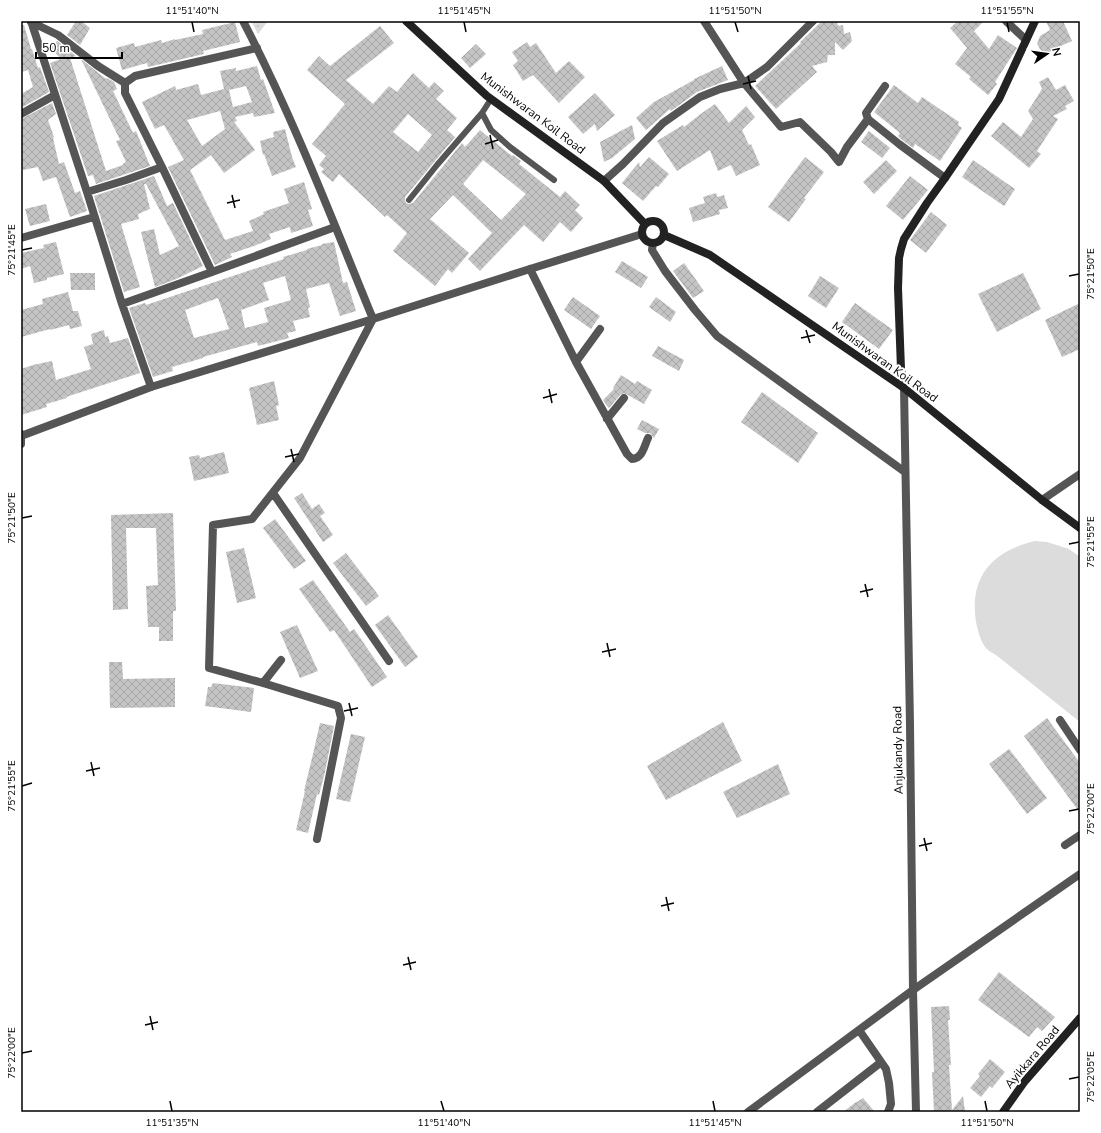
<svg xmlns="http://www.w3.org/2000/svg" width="1101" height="1133" viewBox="0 0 1101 1133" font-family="'Nunito Sans',sans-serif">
<defs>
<pattern id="grass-dots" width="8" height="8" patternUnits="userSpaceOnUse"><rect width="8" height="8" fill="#dcdcdc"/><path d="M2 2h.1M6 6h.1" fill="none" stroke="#bbb" stroke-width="1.8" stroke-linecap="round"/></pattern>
<pattern id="building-cross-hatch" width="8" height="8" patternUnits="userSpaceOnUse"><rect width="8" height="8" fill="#c4c4c4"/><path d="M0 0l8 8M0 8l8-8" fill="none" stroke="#a7a7a7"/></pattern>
</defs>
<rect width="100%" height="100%" fill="#fff"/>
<!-- grass -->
<path fill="url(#grass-dots)" d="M251 21H268L258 34Z"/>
<!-- pitch -->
<path fill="#dcdcdc" d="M1035 541 1047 542 1069 549 1080 557V722L996 655C993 653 988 651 986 648 980 641 978 630 976 622 969 577 992 551 1035 541Z"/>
<!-- building -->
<path fill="url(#building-cross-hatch)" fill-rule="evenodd" d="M76 21H81L90 28 80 45 67 35Z
M822 21H837L838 26 843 25 844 34 850 32 852 41 843 50 835 42V55H828L827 62 812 66 817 72 776 109 755 86 801 43 800 42Z
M958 21H984L974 31 989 49 998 35 1017 48 995 82 997 84 988 95 969 79 971 77 955 64 967 48 950 28Z
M1046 21H1063L1072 41 1054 49 1044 55 1037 44 1040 36 1050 30Z
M235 22 240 42 203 51 204 54 148 67 147 63 122 70 116 48 134 43 135 47 161 40 162 43 175 39V40L203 34 202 30Z
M21 25H24L31 49H32L38 68 40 67 49 92 21 108V94L33 87 28 70 21 72Z
M380 26 394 43 346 80 373 104 389 86 397 92 413 73 429 88 434 82 444 91 436 99 457 118 447 130 455 137 405 197V200L406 203 409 204 413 203 462 143 465 147 480 130 512 156 513 155 521 161 519 164 560 197 565 191 580 205 575 210 583 218 571 232 560 222 543 242 524 225 480 271 468 259 492 233 453 195 430 219 469 253 452 273 448 269 435 286 393 251 407 233 387 215 385 217 339 174 333 182 321 172 324 169 319 165 326 156 312 144 345 104 307 70 319 56 330 66ZM408 114 432 135 418 152 393 132ZM483 160 526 194 501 220 463 184Z
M57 41 76 56 70 58 106 171 123 165V164L126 162 116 141 120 140 81 59 106 79 107 78 114 82 117 89 113 91 133 133 136 131 150 166 96 184 93 175 88 176 50 63 61 59 50 47Z
M527 42 530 47 536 43 556 73 569 61 585 77 559 103 533 75 523 81 513 65 518 61 512 52Z
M476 44 486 54 470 68 461 58Z
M257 66 261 80 263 79 275 113 254 117 253 113 235 117 237 121 234 122 255 150 224 173 211 155 190 170 225 240 253 231 249 221 264 214 263 212 289 203 284 189 304 182 312 209 308 210 313 226 291 233 290 227 269 234 271 239 254 246 230 254 232 257 215 265 168 167 184 160 164 125 155 129 142 102 175 86 176 90 198 84 201 95 224 89 220 71 236 68V71ZM246 86 252 102 233 107 229 90ZM220 111 225 129 202 146 187 120Z
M722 66 728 80 697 92 671 111 670 109 646 130 636 118 654 102 694 80V79Z
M1048 77 1056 90 1065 85 1074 101 1065 106 1067 109 1053 116 1058 119 1037 151 1041 154 1029 168 991 136 1003 122 1021 137 1033 119 1028 111 1042 89 1039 82Z
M894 85 918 103 922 97 959 122 958 125 962 128 940 161 915 144 913 148 902 140 898 136 900 133 874 112Z
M595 93 615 115 597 131 595 124 583 134 568 117Z
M52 103 56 114 48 120 54 137 53 138 59 164 64 162 75 193 80 191 87 211 70 217 56 177 43 181 38 167 23 170 21 160V119Z
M715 104 729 123 746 106 755 117 742 130 749 145 751 144 760 165 736 176 731 165 718 171 710 150 677 171 657 141 683 125 684 127 702 113Z
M632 125 635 139 612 158 604 162 600 142Z
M285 129 292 157 296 167 272 176 264 154 263 155 260 141 274 137 273 132Z
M869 131 890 148 882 158 861 142Z
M649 157 669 174 658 187 656 186 643 201 622 183 639 162 640 167Z
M805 157 824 172 804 198 806 199 789 222 768 207Z
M886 160 897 171 874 194 863 182Z
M973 160 1015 189 1004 206 962 177Z
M154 176 167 206 173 203 203 266 174 280 155 287 141 232 154 229 160 255 179 246 146 184H144L150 209 138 214 139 219 121 224 140 287 124 292 94 196Z
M910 176 928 190 903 220 886 206Z
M716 193 717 197 724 195 728 208 719 210 720 214 693 222 689 208 705 203 703 197Z
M46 204 50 221 30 226 25 209Z
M931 212 947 225 926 253 910 240Z
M56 242 64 274 47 278V280L34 283 30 266 21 269V253L44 248 43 245Z
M334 242 343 283 347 282 356 311 340 316 329 283 306 289 310 307 308 308 310 317 293 321 296 331 287 333 289 338 258 346 257 342 203 357V358L172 367 173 371 153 377 129 308 145 303 146 305 284 259 283 257 307 250V249L322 245V244ZM285 276 291 300 264 308 268 322 245 328 241 310 269 300 263 283ZM218 298 229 329 194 338 185 310Z
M622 261 648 277 641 288 615 272Z
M684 263 704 291 693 298 673 271Z
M70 273H95V290H71Z
M1023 273 1041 309 997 332 978 294Z
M820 276 839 288 826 308 808 296Z
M68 292 73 311H78L82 326 70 329 69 325 50 330V329L21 337V310L43 304 42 299Z
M573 297 600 316 591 329 564 310Z
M656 297 676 312 670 322 649 307Z
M855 303 893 330 879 349 842 322Z
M1080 303V349L1062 357 1045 320Z
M104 330 105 337 108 336 110 343 128 338 140 373 66 397 67 398 46 404 47 407 21 415V369L33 365 52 361 56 380 91 369 84 347 93 344 91 334Z
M658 346 684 360 679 371 652 356Z
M621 375 635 384 637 381 652 390 644 404 624 393 620 395 609 408 607 406 603 400 614 389 613 388Z
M274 381 279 405 276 406 279 420 257 425 249 388Z
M762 392 818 433 798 463 741 422Z
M642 420 659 429 654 438 650 433H645L637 429Z
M224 452 229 473 194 481 189 457 199 455 200 458Z
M302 493 312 509 319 504 325 513 320 516 333 535 323 542 294 498Z
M173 513 176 611H173V641H159V627H148L146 586 158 585 156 528H126L128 609 113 610 111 515Z
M275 519 306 561 294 569 263 528Z
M244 548 256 598 237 603 226 552Z
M346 553 379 596 366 606 333 563Z
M313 580 350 632 354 629 387 677 372 687 334 630 330 632 299 589Z
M388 615 418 657 405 667 375 625Z
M297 625 318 671 300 678 280 632Z
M109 662H122L123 679 175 678V707L110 708Z
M213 683 254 688 251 712 205 706 208 687H211Z
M1047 718 1080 763V813L1024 736Z
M723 722 742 761 666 800 647 766Z
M320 723 334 726 325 772 319 795 317 794 308 833 296 830 305 791H304L313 754Z
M351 734 365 737 350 802 336 799Z
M1009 749 1047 798 1027 814 989 764Z
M778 764 790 794 737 818 723 792Z
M999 972 1055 1017 1042 1031 1037 1027 1029 1037 978 1000Z
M949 1006 950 1020H948L951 1065H949L952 1110 963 1096 965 1112H934L932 1072H934L931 1007Z
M990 1059 1005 1072 992 1088 990 1086 981 1097 970 1088 980 1076 978 1074Z
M863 1098 875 1112H843L856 1102H857Z"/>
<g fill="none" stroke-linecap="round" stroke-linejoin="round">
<!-- service -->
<path stroke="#555" stroke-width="6" d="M491 99 482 113 491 130 510 147 554 180
M409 200 437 165 482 113"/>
<!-- minor -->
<path stroke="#555" stroke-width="8" d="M31 21 87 192 122 304 212 272 335 227
M704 21 744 83 781 127 800 122 831 152 839 162 847 147 868 119
M1006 21 1026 40
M31 22 58 35 98 66 125 83
M125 83V93L162 167 212 272
M125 83 135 76 257 48
M885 86 866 113 868 119 899 144 945 178
M21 114 55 95
M604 181 623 164 663 123 700 97 720 89 744 83 767 67 813 21
M87 192 126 180 162 167
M21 238 94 217
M653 243 652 250 665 271 695 310 717 336 905 472
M530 269 576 362 627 454 632 459C642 459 644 447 648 438
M122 304 151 387
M576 362 600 329
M607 419 624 398
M21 434V444
M273 493 389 661
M263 683 281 660
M1060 720 1080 750
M317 839 341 718 338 706 263 683 209 668 213 525 252 519 300 458 373 319
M1065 845 1080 835
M859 1030 886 1069 889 1083 891 1104 888 1112
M748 1112 913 990 1080 874
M817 1112 880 1063"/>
<!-- tertiary -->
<path stroke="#555" stroke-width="8" d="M243 21C293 117 332 219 373 319
M904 388 910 725 913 990 916 1112
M21 436 151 387 373 319 530 269 642 234
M1042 500 1080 474"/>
<!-- secondary -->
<path stroke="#222" stroke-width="8" d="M406 21 487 96 604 181 645 224
M642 232a11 11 0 1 1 22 0a11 11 0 1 1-22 0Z
M664 235 710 255 904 388 1042 500 1080 528
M904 388 901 369 898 288 899 258 901 249 904 239 927 203 945 178 999 99 1035 21
M1003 1112 1025 1081 1080 1018"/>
</g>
<!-- ticks -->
<path fill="none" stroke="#000" stroke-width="1.5" d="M192 22 194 32M464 22 466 32M735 22 738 32M1007 22 1009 32M748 76 751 89M743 84 756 81M490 135 493 149M485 144 498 140M232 195 235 208M227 203 240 200M22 250 32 248M1069 276 1079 274M806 330 810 343M801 338 815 335M549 389 552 403M543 398 557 394M291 449 294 462M285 457 299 454M22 518 32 516M1069 544 1079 542M865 584 868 597M860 592 873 589M607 643 610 657M602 652 616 649M349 703 352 716M344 711 358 708M91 762 94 776M86 771 100 768M22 786 32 783M1069 811 1079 809M924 838 927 851M919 846 932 843M666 897 669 911M661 906 674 903M408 957 411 970M403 965 416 962M150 1016 153 1030M145 1025 158 1022M22 1053 32 1051M1069 1079 1079 1077M170 1101 172 1111M441 1101 444 1111M713 1101 715 1111M985 1101 987 1111"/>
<g text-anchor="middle" stroke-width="4" stroke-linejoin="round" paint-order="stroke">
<!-- street labels -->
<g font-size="12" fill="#000" stroke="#fff">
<text transform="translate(533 113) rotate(37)" y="4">Munishwaran Koil Road</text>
<text transform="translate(885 362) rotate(36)" y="4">Munishwaran Koil Road</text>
<text transform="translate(898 750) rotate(-91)" y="4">Anjukandy Road</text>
<text transform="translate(1032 1057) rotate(-50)" y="4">Ayikkara Road</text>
</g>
</g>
<!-- border -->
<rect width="1101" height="1133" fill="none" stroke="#ffffff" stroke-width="44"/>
<!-- north arrow -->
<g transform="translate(1047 54) rotate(77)" stroke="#ffffff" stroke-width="3" paint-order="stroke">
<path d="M0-3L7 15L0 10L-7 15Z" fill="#000000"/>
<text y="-6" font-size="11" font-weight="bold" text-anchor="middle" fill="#000000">N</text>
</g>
<!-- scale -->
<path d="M36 52v6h86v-6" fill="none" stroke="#000000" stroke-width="2"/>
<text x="42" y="52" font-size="12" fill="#000000" stroke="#ffffff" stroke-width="3" paint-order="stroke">50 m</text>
<rect x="22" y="22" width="1057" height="1089" fill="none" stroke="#000" stroke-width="1.5"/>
<g font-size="10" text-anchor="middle" fill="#000">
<text x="192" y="14">11°51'40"N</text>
<text x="464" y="14">11°51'45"N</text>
<text x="735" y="14">11°51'50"N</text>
<text x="1007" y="14">11°51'55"N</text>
<text transform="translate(11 250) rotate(-90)" y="4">75°21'45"E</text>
<text transform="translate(1090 274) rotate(-90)" y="4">75°21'50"E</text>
<text transform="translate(11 518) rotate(-90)" y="4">75°21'50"E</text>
<text transform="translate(1090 542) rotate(-90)" y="4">75°21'55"E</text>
<text transform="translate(11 786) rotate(-90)" y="4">75°21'55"E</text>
<text transform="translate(1090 809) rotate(-90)" y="4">75°22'00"E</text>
<text transform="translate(11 1053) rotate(-90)" y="4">75°22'00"E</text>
<text transform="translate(1090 1077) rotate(-90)" y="4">75°22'05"E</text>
<text x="172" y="1126">11°51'35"N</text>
<text x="444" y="1126">11°51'40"N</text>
<text x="715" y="1126">11°51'45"N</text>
<text x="987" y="1126">11°51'50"N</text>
</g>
</svg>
